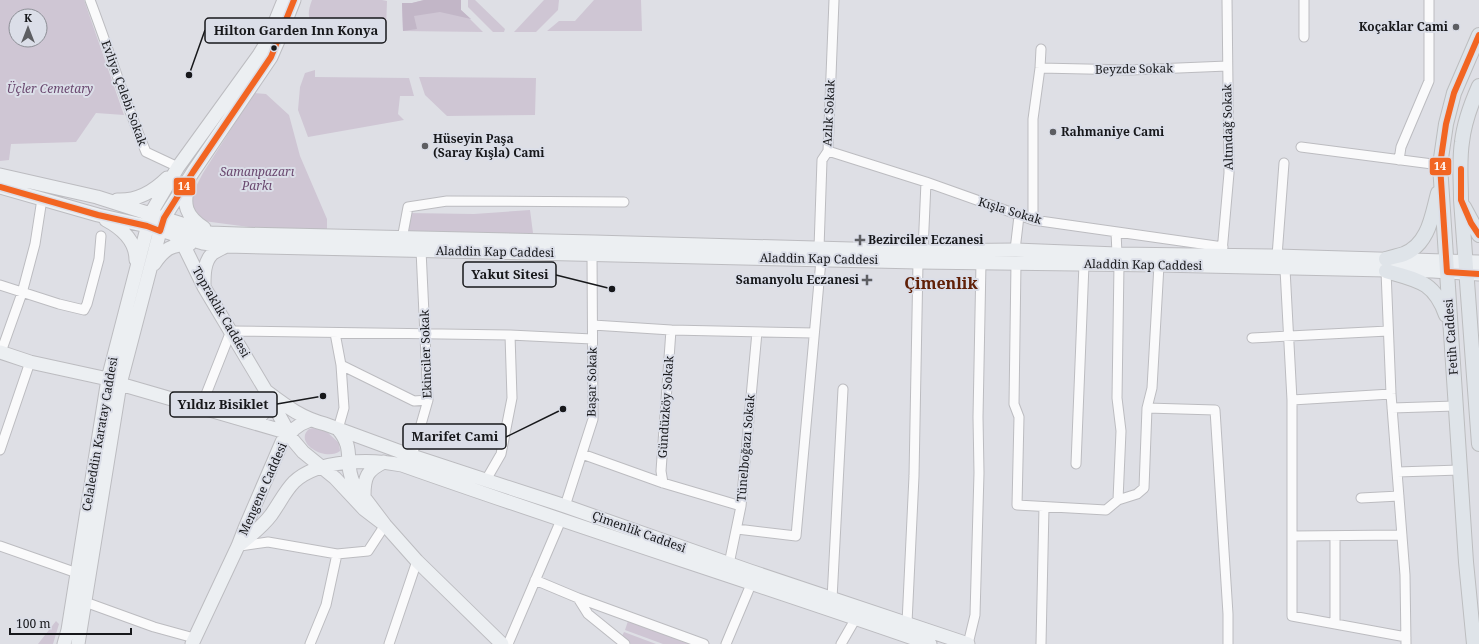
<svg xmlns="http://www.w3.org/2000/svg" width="1479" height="644" viewBox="0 0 1479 644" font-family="'Noto Serif',serif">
<rect width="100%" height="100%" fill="#dedfe5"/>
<!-- green -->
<path fill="#cfc6d4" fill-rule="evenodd" d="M0 0H84L124 115 96 113 76 142 11 144 9 160 0 161ZM16 16H40V40H16Z
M312 0H382L387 1 386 30 321 33C308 21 306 16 312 0Z
M424 0H461V10L483 32 403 31 402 3H412Z
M468 0H475L505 29 504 32H493L468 7Z
M544 0H559L558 10 536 32H514Z
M594 0H641L642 31H547L559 21H575Z
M315 70V77L409 78 414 96H400L398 114 404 120 308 137 298 110 300 87 305 73Z
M419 77 536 78 535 115 447 116 425 95Z
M254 93 266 94 289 115 300 156 327 219V232L249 227 196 220 188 202 203 173Z
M530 210 533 233 492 239 406 238 407 213 474 214Z
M313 428 326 431 339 443 340 451C326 462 293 443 309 429Z
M56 621 59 624 53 644H38Z
M628 621 691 644H663L625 630Z
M624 632 656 644H631L622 636Z"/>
<!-- forest -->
<path fill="#c2b6c7" d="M424 0H461V10L471 19 440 12 414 16 417 29 403 31 402 3H412Z"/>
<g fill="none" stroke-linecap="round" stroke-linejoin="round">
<defs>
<path id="street" d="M90 0C109 50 125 102 146 152L178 167
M1304 37V0
M1040 68 1131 70 1227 66
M1301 147 1440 165
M828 151 926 182 1033 220 1223 247
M1399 160 1401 147 1429 81V0
M1033 220V119L1040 68 1041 49
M1116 232 1117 254
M402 239 408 207 447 201 624 202
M819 248 822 160 828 151 834 0
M1015 250 1019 216
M923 251 926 182
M1222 252 1229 173 1227 0
M1277 256 1284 163
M1016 263 1014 404 1019 417 1017 505 1106 510 1118 500 1137 494 1144 488 1147 408 1152 388 1159 265
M1285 269 1292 400V616L1406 637
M1386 271 1391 394 1405 575 1406 644
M0 285 59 304 84 310 87 304 99 259 101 236
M593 325 671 330 814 333
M335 333 341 365
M1252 338 1388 331
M1 352 22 293 35 244 42 199
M1292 400 1391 394
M201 407 231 331 510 335 592 339
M1147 408 1215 410 1228 614V644
M1392 408 1455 406
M338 429 344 408 341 365 414 401 428 400
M0 450 30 362
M582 454 663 483 741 506
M412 456 428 400 421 250
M1076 464 1084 264
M1397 472 1460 470
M486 480 501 454 512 398 510 335
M663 483 661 471 671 330
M1361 498 1399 496
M1118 500 1121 431 1117 398 1119 264
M565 506 593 419 592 254
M737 529 796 536 821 260
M1293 536 1402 535
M1335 537V624
M0 546 77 573
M240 546 268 542 337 554 368 551 385 525
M729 564 741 506 757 332
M535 580 578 598 588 614 625 644
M578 598 704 644
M832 599 843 389
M85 602 154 627 194 638
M907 623 914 476 918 262
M310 644 326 605 337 554
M389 644 417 561
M508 644 561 520
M726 644 752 582
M841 644 856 618
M968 644 975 615 979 473 978 417 981 262
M1041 644 1044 507"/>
<path id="secondary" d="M0 175 97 197 210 233 238 234 594 242 923 251 1015 250 1117 254 1277 256 1479 262
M189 184C182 205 186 216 204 228
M0 187 98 215 147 226 203 243 226 246 918 262 1159 265 1433 271 1479 274
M117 200C137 201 153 192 167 178
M106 220C121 228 136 241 136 260
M174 235 183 244 204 287 266 391 292 439 303 452 335 478 364 509 385 525
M154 264C165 248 171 245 190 244
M204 285C204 275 204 262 212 254 215 251 221 249 226 246
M0 352 30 362 108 379
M120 384 289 433
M266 391C286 406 301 418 325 424L412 456 565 506 750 571 968 644
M251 422C265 416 269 407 266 393
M338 429C356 450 343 462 354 484L385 525 417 561 502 644
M364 496C364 477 367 470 384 462
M238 546C250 536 262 527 271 515 279 504 285 491 294 482 318 459 371 459 402 465 577 527 755 583 930 644
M64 644 68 630 108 379 151 213 178 167 259 55 267 42 284 0
M78 644 120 384 160 231 164 218 193 172 271 57 278 41 294 0
M192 644 238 546 245 528 282 442 294 429 301 424 310 420"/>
<path id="primary" d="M1479 86C1471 104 1464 123 1462 142 1459 161 1461 181 1461 200L1479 444
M1464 207 1479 235
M1386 259C1392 257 1398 256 1404 254 1429 244 1432 215 1438 193
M1386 271C1417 280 1434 281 1446 315
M1474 644 1466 562 1440 165 1446 124 1454 93 1479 35"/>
</defs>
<!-- street casing -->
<use href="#street" stroke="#bcbcc0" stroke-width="11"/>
<!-- secondary casing -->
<use href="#secondary" stroke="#bcbcc0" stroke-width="15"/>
<!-- primary casing -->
<use href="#primary" stroke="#bcbdbf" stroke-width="16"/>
<!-- street -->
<use href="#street" stroke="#fafafb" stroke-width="9"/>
<!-- secondary -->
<use href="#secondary" stroke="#eceff2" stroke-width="13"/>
<!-- primary -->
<use href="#primary" stroke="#dfe4e9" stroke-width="14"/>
<defs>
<path id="bus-1" d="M1479 35 1454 93 1446 124 1440 165 1447 272 1479 274
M1461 169V200L1471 223 1479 235
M0 187 98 215 147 226 160 231 164 218 193 172 271 57 294 0"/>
</defs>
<!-- bus-1 casing -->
<use href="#bus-1" stroke="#dbdee8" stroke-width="9"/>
<!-- bus-1 -->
<use href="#bus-1" stroke="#f26522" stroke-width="6"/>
</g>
<!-- markers -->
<g fill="#5d5e62" stroke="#dbdee8" stroke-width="1.5">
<circle cx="1456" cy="27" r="4"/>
<circle cx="1053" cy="132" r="4"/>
<circle cx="425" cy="146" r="4"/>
<path d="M858 234h4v4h4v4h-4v4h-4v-4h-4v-4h4z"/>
<path d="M865 274h4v4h4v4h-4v4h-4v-4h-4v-4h4z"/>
</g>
<circle fill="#17181b" stroke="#dbdee8" stroke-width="1.5" cx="274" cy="48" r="3.5"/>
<g text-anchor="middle" stroke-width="4" stroke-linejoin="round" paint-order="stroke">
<!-- poi labels -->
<g font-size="12" font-weight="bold" fill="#17181b" stroke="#dbdee8" text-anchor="start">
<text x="1448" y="31" text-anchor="end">Koçaklar Cami</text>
<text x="1061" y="136">Rahmaniye Cami</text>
<text x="433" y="143">Hüseyin Paşa<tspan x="433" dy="14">(Saray Kışla) Cami</tspan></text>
<text x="868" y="244">Bezirciler Eczanesi</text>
<text x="859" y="284" text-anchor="end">Samanyolu Eczanesi</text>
</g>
<!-- street labels -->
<g font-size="12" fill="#17181b" stroke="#dbdee8">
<text transform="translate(1134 69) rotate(-1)" y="4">Beyzde Sokak</text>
<text transform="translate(124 93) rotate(70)" y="4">Evliya Çelebi Sokak</text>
<text transform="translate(829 113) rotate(-87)" y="4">Azlık Sokak</text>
<text transform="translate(1228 127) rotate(-91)" y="4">Altındağ Sokak</text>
<text transform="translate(1010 211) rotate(17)" y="4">Kışla Sokak</text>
<text transform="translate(495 252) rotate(1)" y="4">Aladdin Kap Caddesi</text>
<text transform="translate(819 259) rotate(1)" y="4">Aladdin Kap Caddesi</text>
<text transform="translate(1143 265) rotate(1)" y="4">Aladdin Kap Caddesi</text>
<text transform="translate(221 312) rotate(60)" y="4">Topraklık Caddesi</text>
<text transform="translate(1451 337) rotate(-94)" y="4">Fetih Caddesi</text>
<text transform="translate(426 354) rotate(-92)" y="4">Ekinciler Sokak</text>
<text transform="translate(592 382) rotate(-89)" y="4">Başar Sokak</text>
<text transform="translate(666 407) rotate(-86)" y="4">Gündüzköy Sokak</text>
<text transform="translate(100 434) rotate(-80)" y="4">Celaleddin Karatay Caddesi</text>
<text transform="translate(746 448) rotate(-85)" y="4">Tünelboğazı Sokak</text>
<text transform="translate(263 489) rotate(-66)" y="4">Mengene Caddesi</text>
<text transform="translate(639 532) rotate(20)" y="4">Çimenlik Caddesi</text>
</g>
<!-- park labels -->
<g font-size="12" font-style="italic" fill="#6a486f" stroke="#dbdee8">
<text x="50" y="93">Üçler Cemetary</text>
<text x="257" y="176">Samanpazarı<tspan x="257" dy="14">Parkı</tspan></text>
</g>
<!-- district labels -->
<g font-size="16" font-weight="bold" fill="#602007" stroke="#dbdee8">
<text x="941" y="289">Çimenlik</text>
</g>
</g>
<!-- callouts -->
<path fill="none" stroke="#17181b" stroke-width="1.5" d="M189 75L205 30M612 289L556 275M323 396L277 404M563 409L506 437"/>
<g fill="#17181b" stroke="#dbdee8" stroke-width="1.5">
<circle cx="189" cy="75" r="4"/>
<circle cx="612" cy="289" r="4"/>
<circle cx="323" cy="396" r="4"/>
<circle cx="563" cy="409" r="4"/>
</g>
<g fill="#dbdee8" stroke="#17181b" stroke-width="1.5">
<rect x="205" y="18" width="181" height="25" rx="4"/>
<rect x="463" y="262" width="93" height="25" rx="4"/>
<rect x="170" y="392" width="107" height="25" rx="4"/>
<rect x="403" y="424" width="103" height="25" rx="4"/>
</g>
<g font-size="13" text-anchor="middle" font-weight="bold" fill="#17181b">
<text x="296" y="35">Hilton Garden Inn Konya</text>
<text x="510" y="279">Yakut Sitesi</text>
<text x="223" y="409">Yıldız Bisiklet</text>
<text x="455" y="441">Marifet Cami</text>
</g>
<g stroke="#dbdee8" stroke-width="1.5">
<rect x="1429" y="157" width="23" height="19" rx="4" fill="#f26522"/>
<rect x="173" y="177" width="23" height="19" rx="4" fill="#f26522"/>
</g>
<g font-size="11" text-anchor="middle" font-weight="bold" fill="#fff">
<text x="1440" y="170">14</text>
<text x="184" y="190">14</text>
</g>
<!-- north arrow -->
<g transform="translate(28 28)"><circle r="19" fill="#dbdee8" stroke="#8d8f96"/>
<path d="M0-3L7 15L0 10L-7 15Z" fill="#5d5e62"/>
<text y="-6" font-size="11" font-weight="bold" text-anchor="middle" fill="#17181b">K</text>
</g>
<!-- scale -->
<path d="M10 628v6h121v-6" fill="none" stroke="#17181b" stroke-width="2"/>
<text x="16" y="628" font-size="12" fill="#17181b" stroke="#dbdee8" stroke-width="3" paint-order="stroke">100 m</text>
</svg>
